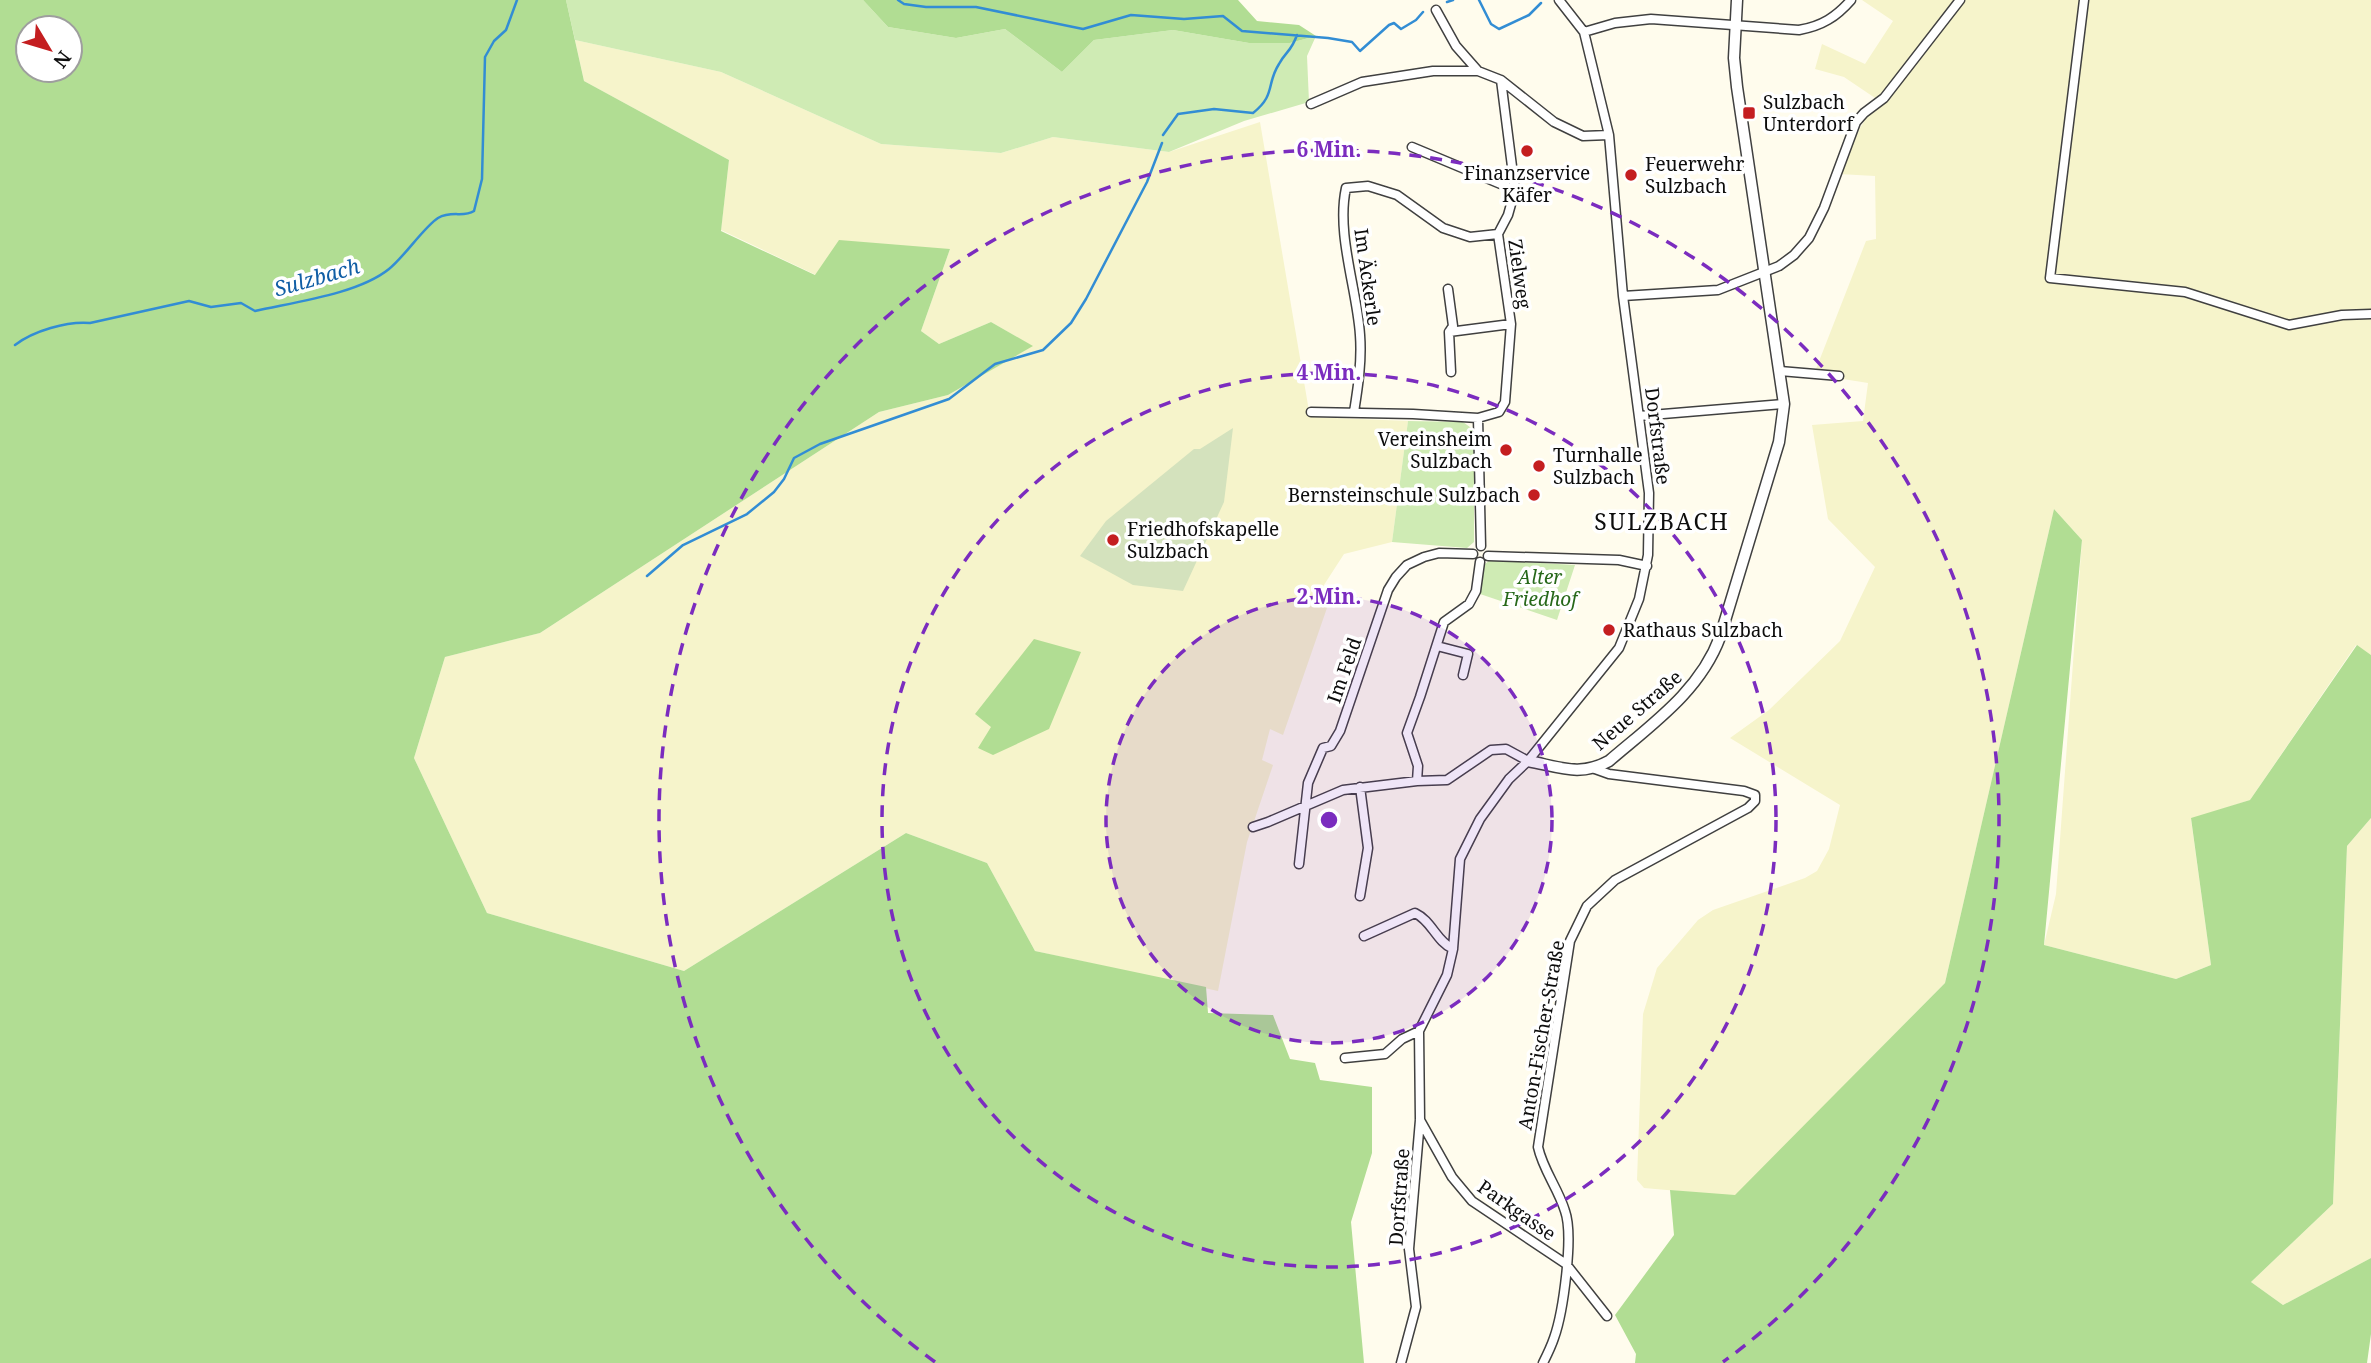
<svg xmlns="http://www.w3.org/2000/svg" width="2371" height="1363" viewBox="0 0 2371 1363" font-family="'Noto Serif',serif">
<rect width="100%" height="100%" fill="#fffced"/>
<!-- farmland -->
<path fill="#f6f4cb" d="M1862 0H2371V655L2356 645 2250 800 2191 819 2211 965 2176 979 2044 945 2056 894 2082 540 2054 509 1945 983 1735 1196 1644 1188 1637 1180 1643 1014 1657 968 1698 920 1713 910 1805 878 1817 871 1829 849 1840 805 1730 738 1769 710 1840 641 1875 567 1828 519 1812 425 1863 421 1868 383 1843 379V373L1816 369 1866 241 1876 239 1875 176 1839 174 1860 128 1878 100 1844 77 1815 69 1822 44 1865 64 1893 21Z
M575 40 721 72 881 144 1001 153 1053 137 1169 152 1260 122 1310 417 1408 421 1392 542 1344 554 1322 588 1326 595 1328 605 1283 735 1270 729 1262 760 1273 765 1247 842 1218 991 1035 951 987 863 906 833 684 971 487 913 414 758 445 657 540 633 879 412 948 395 1032 346 991 322 939 344 921 331 950 249 816 275 721 230 729 160 584 81Z
M2371 818V1258L2283 1305 2251 1282 2333 1204 2347 846Z"/>
<!-- green -->
<path fill="#cfebb4" d="M566 0H863L888 27 956 38 1005 29 1062 72 1094 40 1173 30 1249 43H1290L1316 36 1307 56 1309 102 1244 121 1169 152 1053 137 1001 153 881 144 721 72 575 40Z
M1408 421 1463 422 1474 430V542L1467 548 1392 542Z
M1490 560 1575 565 1557 620 1480 594 1485 564Z"/>
<!-- forest -->
<path fill="#b1dd93" fill-rule="evenodd" d="M0 0H566L584 81 729 160 721 231 815 275 839 240 950 249 921 331 939 344 991 322 1033 346 948 395 879 412 540 633 445 657 414 758 487 913 684 971 906 833 987 863 1035 951 1206 987 1208 1013 1273 1015 1290 1059 1315 1063 1320 1080 1372 1087V1153L1351 1222 1364 1363H0ZM28 28H70V70H28Z
M863 0H1238L1257 21 1299 25 1316 36 1290 43H1249L1173 30 1094 40 1062 72 1005 29 956 38 888 27Z
M2054 509 2082 540 2044 945 2176 979 2211 965 2191 818 2250 800 2357 645 2371 655V818L2347 846 2333 1204 2251 1282 2283 1305 2371 1258V1334L2367 1363H1635L1636 1354 1615 1315 1674 1235 1670 1190 1735 1195 1945 983Z
M1034 639 1081 652 1049 729 993 755 978 748 991 727 975 714Z"/>
<!-- cemetery -->
<path fill="#d4e2bd" d="M1233 428 1224 502 1183 591 1133 585 1080 556 1106 521 1194 449H1200Z"/>
<g fill="none" stroke-linecap="round" stroke-linejoin="round">
<!-- stream -->
<path stroke="#328dd4" stroke-width="2.5" d="M898 0 904 4 926 7H976L1083 29 1131 15 1184 19 1223 16 1242 31 1328 38 1352 42 1360 51 1389 25 1394 23 1401 29 1416 20 1423 12
M1479 0 1491 24 1499 29 1529 15 1541 3
M1447 2 1453 0
M1163 135 1178 114 1214 109 1253 113C1276 95 1266 84 1279 64 1286 51 1291 52 1297 35
M15 345C33 331 67 321 90 323L189 301 211 307 241 303 255 311C295 302 358 294 389 269 405 256 424 227 438 218 452 210 463 218 474 211L482 179 485 57 494 41 506 30 517 0
M647 576 683 545 747 514 774 492 784 479 794 458 820 444 949 399 995 364 1043 350 1071 323 1086 299 1147 182 1162 143"/>
<defs>
<path id="minor" d="M2084 0 2050 278 2185 292 2289 325 2342 315 2371 314
M1436 10 1456 46 1478 71 1501 80 1554 122 1583 136 1609 135
M1584 32 1615 23 1651 19 1799 30C1822 26 1836 17 1851 0
M1311 104 1362 82 1433 71H1478
M1412 147 1515 190
M1448 289 1453 326 1449 332 1451 372
M1623 296 1718 290 1779 266 1794 255 1809 238 1824 208 1856 122 1864 113 1884 98 1960 0
M1449 332 1511 324
M1780 371 1839 376
M1311 412 1413 414 1478 418 1499 412 1505 402 1511 324 1498 234 1508 215 1515 190 1501 80
M1354 412C1358 387 1362 361 1360 335 1357 289 1336 234 1346 188L1368 186 1397 195 1443 228 1470 237 1498 234
M1639 416 1784 404
M1478 418 1481 546
M1488 556 1619 560 1647 566
M1437 646 1468 654 1463 675
M1417 781 1418 766 1407 733 1420 697 1444 622 1469 604 1476 591 1480 562
M1360 787 1368 848 1360 896
M1253 827 1268 822 1343 790 1417 781 1447 780 1491 750 1506 749 1528 761
M1299 864 1308 783 1323 748 1331 746 1340 731 1388 590 1396 577 1407 565 1424 557 1439 553 1473 554
M1364 936 1415 913C1432 921 1436 941 1453 949
M1345 1058 1385 1054 1402 1039 1419 1031
M1420 1120 1452 1177 1472 1201 1566 1264 1607 1316
M1401 1363 1416 1307 1409 1249 1420 1120 1419 1031 1447 975 1453 949 1460 859 1480 819 1509 779 1528 761 1619 648 1639 599 1648 555 1649 493 1623 296 1609 135 1584 32 1559 0
M1543 1363C1547 1355 1551 1347 1554 1338 1563 1313 1574 1236 1565 1211 1558 1188 1543 1170 1538 1147L1570 941 1587 906 1615 880 1748 808 1755 801V795L1744 791 1609 774 1595 769"/>
<path id="tertiary" d="M1528 761C1560 767 1580 777 1609 761 1652 724 1700 691 1720 637L1779 442 1784 404 1737 87 1734 58 1737 0"/>
</defs>
<!-- minor casing -->
<use href="#minor" stroke="#404040" stroke-width="11"/>
<!-- tertiary casing -->
<use href="#tertiary" stroke="#404040" stroke-width="13"/>
<!-- minor -->
<use href="#minor" stroke="#fff" stroke-width="8"/>
<!-- tertiary -->
<use href="#tertiary" stroke="#fff" stroke-width="10"/>
</g>
<!-- distance rings -->
<circle cx="1329" cy="820" r="223" fill="#7b2cbf" fill-opacity=".12"/>
<g fill="none" stroke="#7b2cbf" stroke-width="3.5" stroke-dasharray="12 9">
<circle cx="1329" cy="820" r="223"/>
<circle cx="1329" cy="820" r="447"/>
<path d="M935 1362A670 670 0 1 1 1723 1362"/>
</g>
<!-- markers -->
<g fill="#c41e20" stroke="#fff" stroke-width="2.5">
<rect x="1742" y="106" width="14" height="14" rx="3.5"/>
<circle cx="1527" cy="151" r="7"/>
<circle cx="1631" cy="175" r="7"/>
<circle cx="1506" cy="450" r="7"/>
<circle cx="1539" cy="466" r="7"/>
<circle cx="1534" cy="495" r="7"/>
<circle cx="1113" cy="540" r="7"/>
<circle cx="1609" cy="630" r="7"/>
</g>
<g text-anchor="middle" stroke-width="7" stroke-linejoin="round" paint-order="stroke">
<!-- poi labels -->
<g font-size="19" fill="#0d0d0d" stroke="#fff" text-anchor="start">
<text x="1763" y="109">Sulzbach<tspan x="1763" dy="22">Unterdorf</tspan></text>
<text x="1645" y="171">Feuerwehr<tspan x="1645" dy="22">Sulzbach</tspan></text>
<text x="1527" y="180" text-anchor="middle">Finanzservice<tspan x="1527" dy="22">Käfer</tspan></text>
<text x="1492" y="446" text-anchor="end">Vereinsheim<tspan x="1492" dy="22">Sulzbach</tspan></text>
<text x="1553" y="462">Turnhalle<tspan x="1553" dy="22">Sulzbach</tspan></text>
<text x="1520" y="502" text-anchor="end">Bernsteinschule Sulzbach</text>
<text x="1127" y="536">Friedhofskapelle<tspan x="1127" dy="22">Sulzbach</tspan></text>
<text x="1623" y="637">Rathaus Sulzbach</text>
</g>
<!-- street labels -->
<g font-size="19" fill="#0d0d0d" stroke="#fff">
<text transform="translate(1520 274) rotate(82)" y="7">Zielweg</text>
<text transform="translate(1368 277) rotate(82)" y="7">Im Äckerle</text>
<text transform="translate(1658 436) rotate(83)" y="7">Dorfstraße</text>
<text transform="translate(1344 670) rotate(-71)" y="7">Im Feld</text>
<text transform="translate(1637 710) rotate(-41)" y="7">Neue Straße</text>
<text transform="translate(1541 1035) rotate(-80)" y="7">Anton-Fischer-Straße</text>
<text transform="translate(1399 1197) rotate(-86)" y="7">Dorfstraße</text>
<text transform="translate(1517 1210) rotate(35)" y="7">Parkgasse</text>
</g>
<!-- park labels -->
<g font-size="19" font-style="italic" fill="#27681a" stroke="#fff">
<text x="1540" y="584">Alter<tspan x="1540" dy="22">Friedhof</tspan></text>
</g>
<!-- water labels -->
<g font-size="21" font-style="italic" fill="#105ea5" stroke="#fff">
<text transform="translate(317 278) rotate(-16)" y="7">Sulzbach</text>
</g>
<!-- quarter labels -->
<g font-size="23" letter-spacing="2" fill="#0d0d0d" stroke="#fff">
<text x="1662" y="530">SULZBACH</text>
</g>
</g>
<circle cx="1329" cy="820" r="10" fill="#7b2cbf" stroke="#fff" stroke-width="3.5"/>
<g font-size="21" text-anchor="middle" font-weight="bold" fill="#7b2cbf" stroke="#fff" stroke-width="7" stroke-linejoin="round" paint-order="stroke">
<text x="1329" y="157">6 Min.</text>
<text x="1329" y="380">4 Min.</text>
<text x="1329" y="604">2 Min.</text>
</g>
<!-- north arrow -->
<g transform="translate(49 49) rotate(128)"><circle r="33" fill="#ffffff" stroke="#9e9e9e" stroke-width="2"/>
<path d="M0-5L12 26L0 18L-12 26Z" fill="#c41e20"/>
<text y="-10" font-size="19" font-weight="bold" text-anchor="middle" fill="#0d0d0d">N</text>
</g>
</svg>
